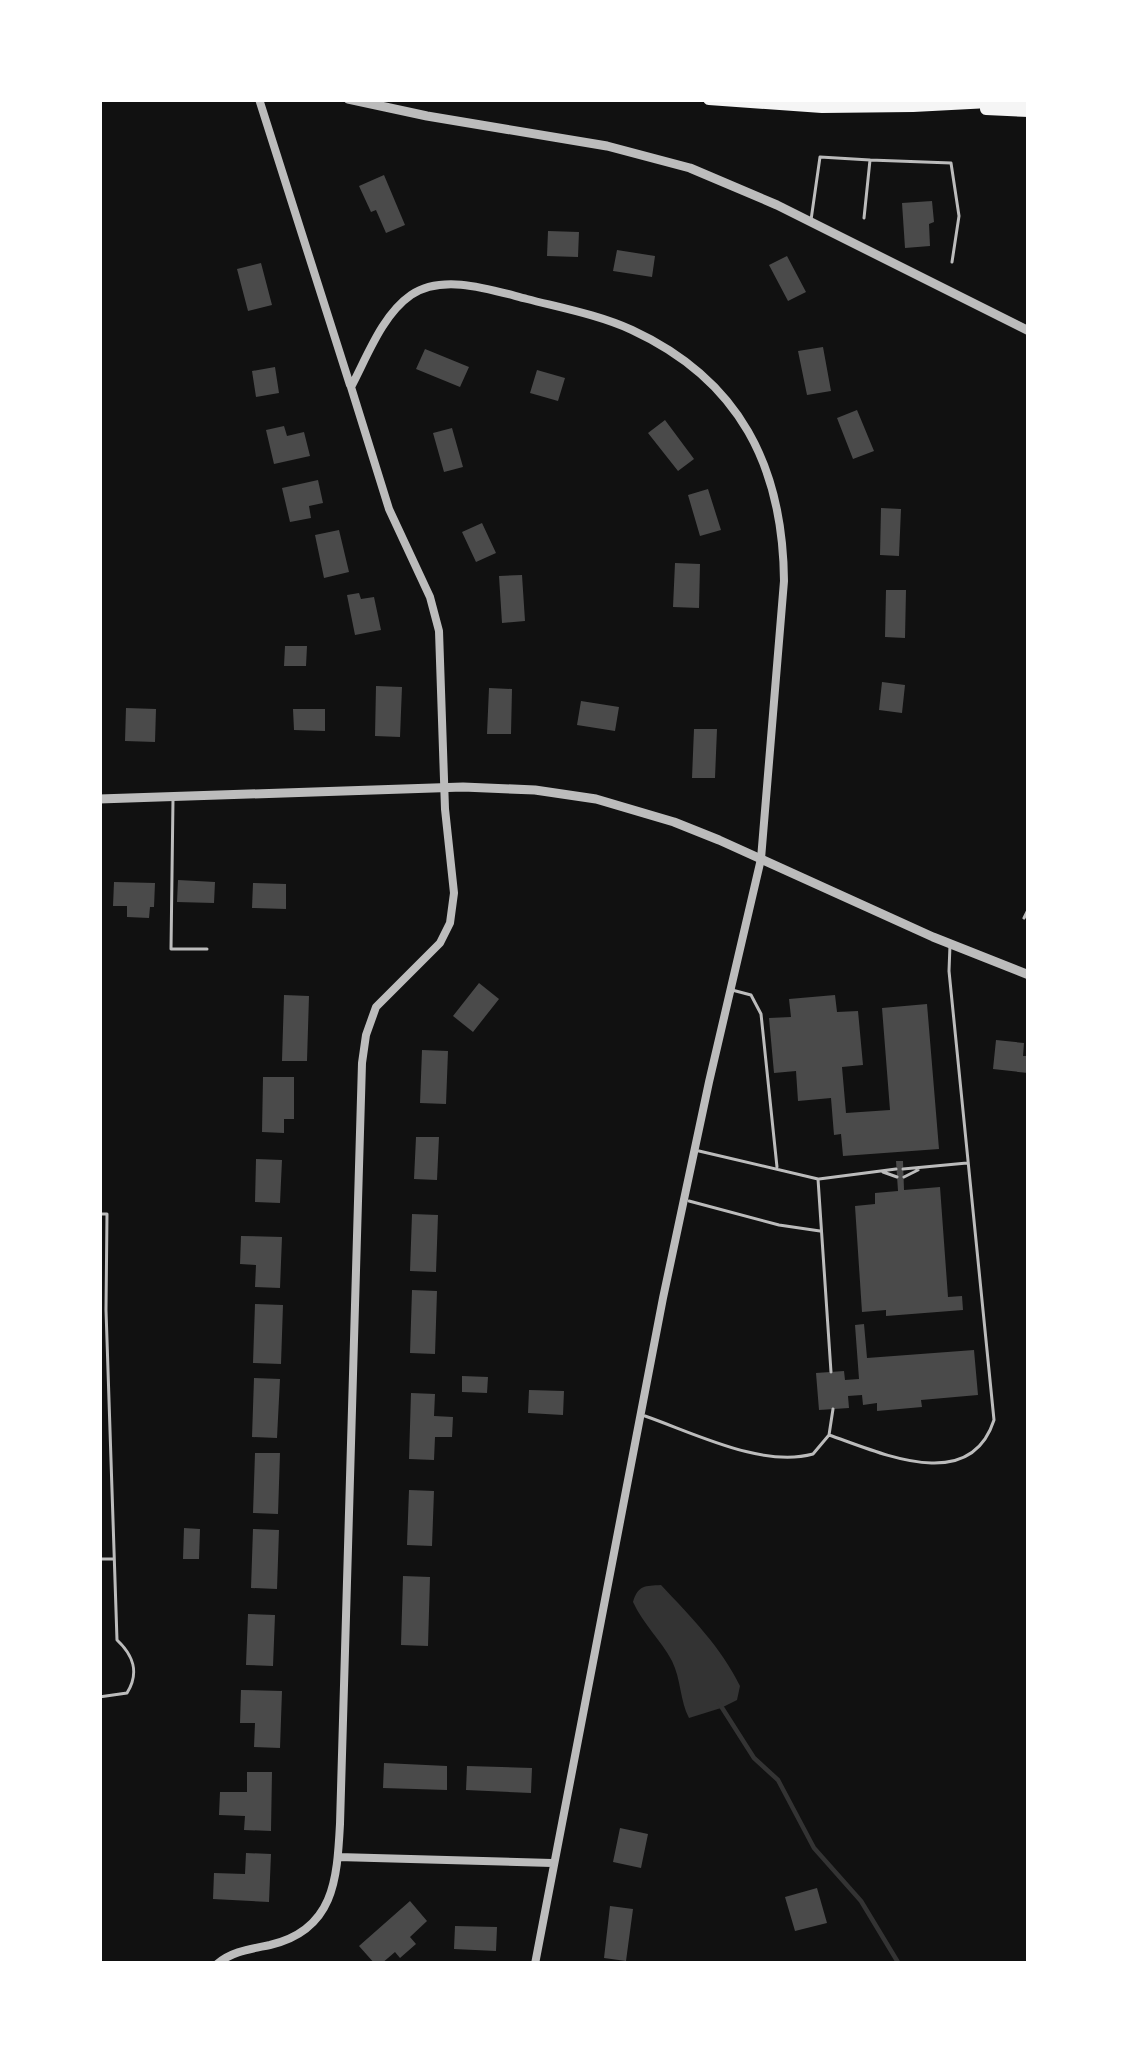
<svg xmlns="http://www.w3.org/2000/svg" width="1128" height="2063" viewBox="0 0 1128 2063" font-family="'Libre Baskerville',serif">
<rect width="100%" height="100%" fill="#111"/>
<!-- water -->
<path fill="#333" d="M661 1585C691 1617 721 1647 740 1686L737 1700 721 1708 689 1718C680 1701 681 1679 672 1661 661 1640 643 1624 633 1602 638 1585 645 1586 661 1585Z"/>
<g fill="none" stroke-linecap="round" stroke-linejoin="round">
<!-- stream -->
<path stroke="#333" stroke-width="4.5" d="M719 1703 754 1758 778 1780 814 1848 861 1901 899 1964"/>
</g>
<!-- building -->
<path fill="#4a4a4a" d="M384 175 405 225 386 233 376 210 371 212 359 186Z
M932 201 934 222 929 224 930 246 905 248 902 203Z
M548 231 579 232 578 257 547 256Z
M617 250 655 256 652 277 613 271Z
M787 256 806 292 788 301 769 265Z
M261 263 272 305 248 311 237 269Z
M823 347 831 391 807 395 798 351Z
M425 349 469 367 460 387 416 369Z
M275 367 279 393 256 397 252 371Z
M537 370 565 378 558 401 530 393Z
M857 410 874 451 853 459 837 418Z
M665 420 694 459 678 471 648 433Z
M284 426 287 436 304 432 310 456 274 464 266 430Z
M452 428 463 467 444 472 433 433Z
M318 480 323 503 309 506 311 518 290 522 282 488Z
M708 489 721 530 700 536 688 495Z
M881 508 901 509 899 556 880 555Z
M482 523 496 553 476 562 462 532Z
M339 530 349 572 324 578 315 535Z
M675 563 700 564 699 608 673 607Z
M522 575 525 621 502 623 499 576Z
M886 590H906L905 638 885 637Z
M359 593 361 599 374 597 381 630 355 635 347 595Z
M285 646H307L306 666H284Z
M882 682 905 685 902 713 879 710Z
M376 686 402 687 400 737 375 736Z
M489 688 512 689 511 734H487Z
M581 701 619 707 615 731 577 725Z
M126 708 156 709 155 742 125 741Z
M293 709H325V731L294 730Z
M694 729H717L715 778H692Z
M178 880 215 882 214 903 177 902Z
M114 882 155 883 154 907H150L149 918 127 917V906H113Z
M253 883 286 884V909L252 908Z
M479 983 499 999 473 1032 453 1016Z
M284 995 309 996 307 1061H282Z
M835 995 837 1012 858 1011 863 1065 842 1067 846 1113 890 1110 882 1008 927 1004 939 1149 843 1156 841 1134 834 1135 831 1098 798 1101 796 1071 774 1073 769 1018 791 1017 789 999Z
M996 1040 1024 1043 1023 1056H1029L1028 1073 993 1069Z
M422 1050 448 1051 446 1104 420 1103Z
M263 1077H294V1119H284V1133L262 1132Z
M416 1137H439L437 1180 414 1179Z
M256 1159 282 1160 280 1203 255 1202Z
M896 1161H903L904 1190 940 1187 948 1297 962 1296 963 1310 886 1316V1310L862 1312 855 1206 875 1204V1193L898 1191Z
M412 1214 438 1215 436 1272 410 1271Z
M241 1236 282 1237 280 1288 255 1287 256 1265 240 1264Z
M412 1290 437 1291 435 1354 410 1353Z
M255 1304 283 1305 281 1364 253 1363Z
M864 1324 867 1358 974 1350 978 1395 921 1400 922 1407 877 1411V1403L863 1405 862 1395 848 1396 849 1408 819 1410 816 1373 844 1371 845 1380 859 1379 855 1325Z
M462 1376 488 1377 487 1393 462 1392Z
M254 1378 280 1379 277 1438 252 1437Z
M529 1390 564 1391 563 1415 528 1413Z
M411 1393 435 1394 434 1416 453 1417 452 1437H435L434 1460 409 1459Z
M255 1453H280L278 1514 253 1513Z
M409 1490 434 1491 432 1546 407 1545Z
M184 1528 200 1529 199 1559H183Z
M253 1529 279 1530 277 1589 251 1588Z
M403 1576 430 1577 428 1646 401 1645Z
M248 1614 275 1615 273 1666 246 1665Z
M241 1690 282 1691 280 1748 254 1747 255 1723H240Z
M384 1763 447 1766V1790L383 1788Z
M467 1766 532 1768 531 1793 466 1790Z
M247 1772H272L271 1831 244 1830 245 1816 219 1815 220 1792H247Z
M620 1828 648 1834 641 1868 613 1862Z
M246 1853 271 1854 269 1902 213 1899 214 1873 245 1874Z
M817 1888 827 1923 795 1931 785 1897Z
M410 1901 427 1921 410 1937 416 1944 400 1958 395 1952 381 1964H375L359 1946Z
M610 1906 633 1909 626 1961 604 1958Z
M455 1926 497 1927 496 1951 454 1949Z"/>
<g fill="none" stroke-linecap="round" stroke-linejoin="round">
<!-- service -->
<path stroke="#bcbcbc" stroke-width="3" d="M870 160 951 163 959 216 952 262
M811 220 820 157 870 160 864 218
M173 799 171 949H207
M1024 918 1029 908
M732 990 751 995 761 1014 777 1167
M699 1151 818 1179 831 1372
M903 1169 967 1163
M883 1172 897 1177
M904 1177 918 1170
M819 1179 896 1169
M689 1201 779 1225 820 1231
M99 1214H107L106 1310 117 1640C133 1655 140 1672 127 1693L99 1697
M645 1416C694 1433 762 1468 813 1454L829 1435C881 1453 970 1495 994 1420L949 971 950 945
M829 1435 833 1409
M99 1559H113"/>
<!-- minor -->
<path stroke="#bcbcbc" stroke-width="8" d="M259 99 350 385
M338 1857 552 1863
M217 1964C232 1951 251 1949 270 1945 334 1930 337 1880 340 1824L362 1063 366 1035 376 1007 440 943 450 923 454 893 445 809 439 631 430 597 389 509 351 387C367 357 382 315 411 295 443 273 492 290 527 299 562 308 599 315 632 330 740 380 783 467 784 581L761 859 709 1082 663 1298 535 1964"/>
<!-- tertiary -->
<path stroke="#bcbcbc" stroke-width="9" d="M348 99 427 116 607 146 690 168 777 205 1029 331
M99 799 463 787 535 790 596 799 674 822 719 840 933 937 1029 975"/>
<!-- motorway -->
<path stroke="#f5f5f5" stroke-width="12" d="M709 99 822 107 913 106 1029 100
M986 109 1029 111"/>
</g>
<!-- border -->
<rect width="1128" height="2063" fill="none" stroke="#ffffff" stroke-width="204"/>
</svg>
